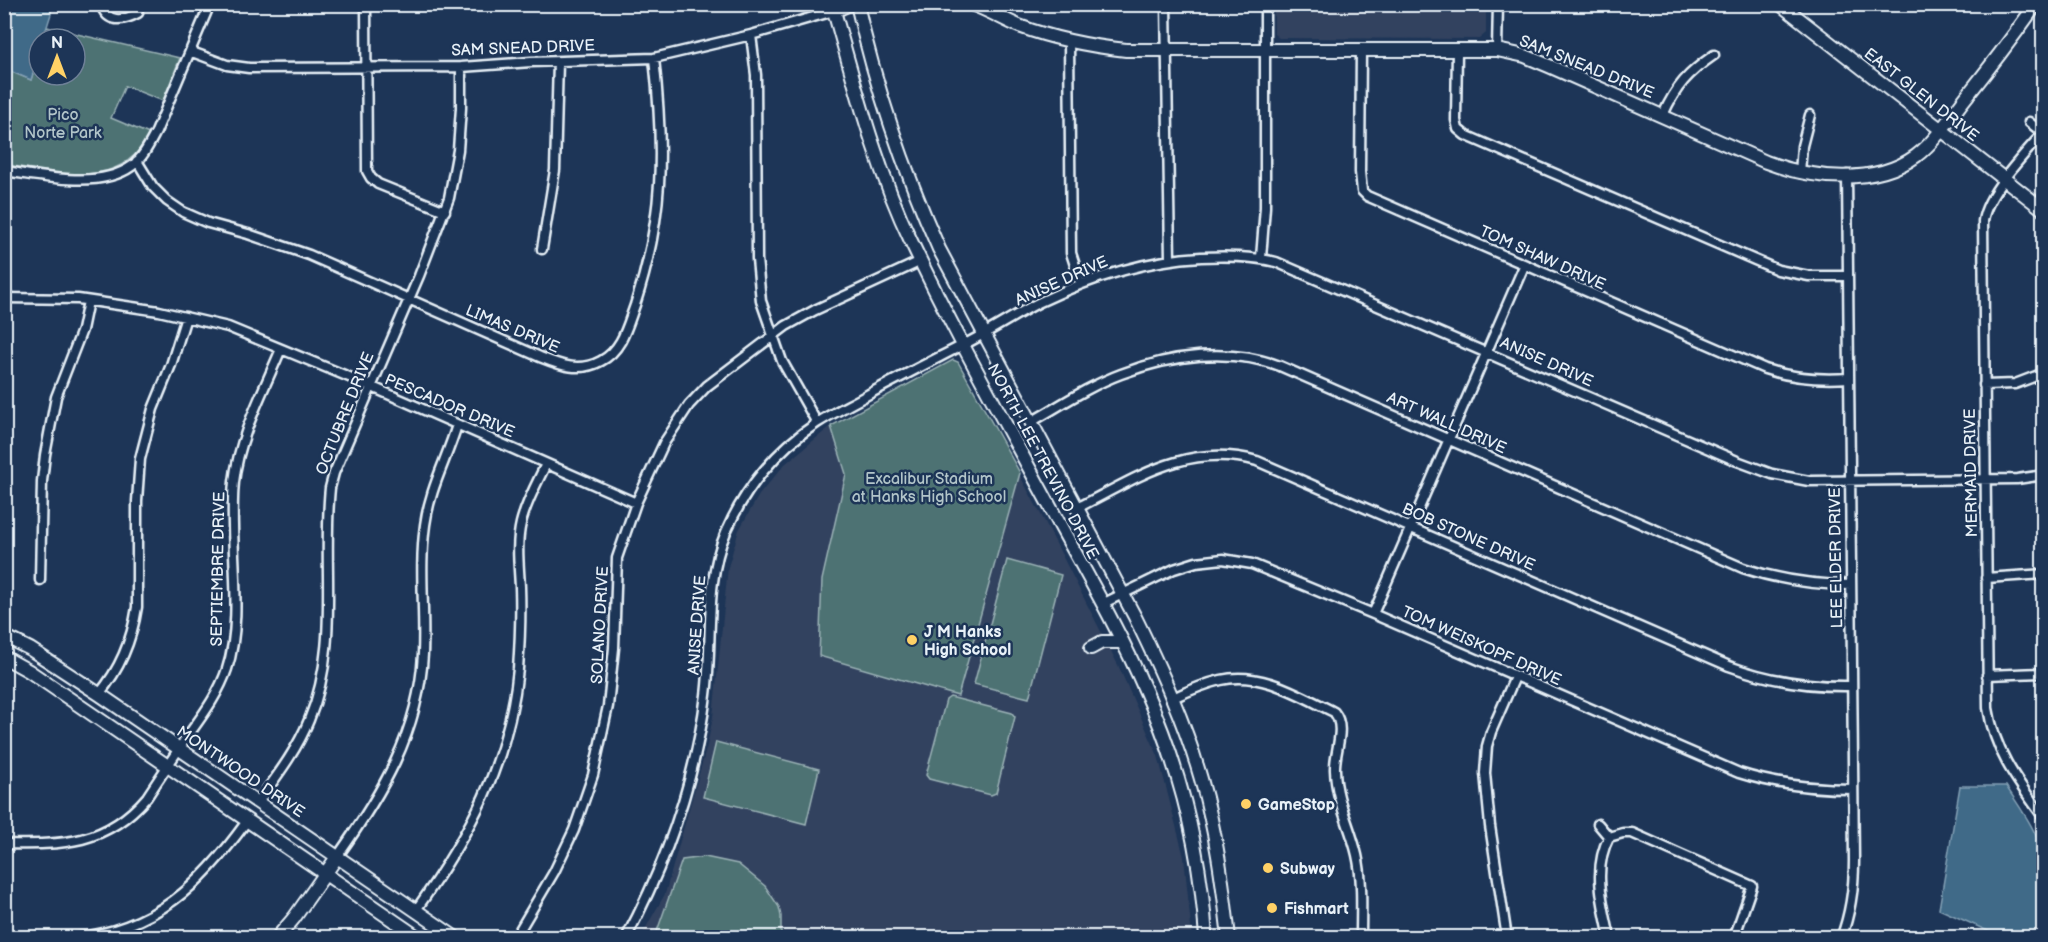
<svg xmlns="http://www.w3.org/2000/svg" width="2048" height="942" viewBox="0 0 2048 942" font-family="'Balsamiq Sans',sans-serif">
<rect width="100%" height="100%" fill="#1d3557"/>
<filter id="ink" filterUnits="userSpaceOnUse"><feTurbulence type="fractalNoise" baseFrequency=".0167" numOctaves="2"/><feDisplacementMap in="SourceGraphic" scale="12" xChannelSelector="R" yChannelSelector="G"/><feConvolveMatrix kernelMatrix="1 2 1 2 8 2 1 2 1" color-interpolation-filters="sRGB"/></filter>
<g filter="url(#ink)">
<!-- built -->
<path fill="#32425f" d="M1274 5H1486V33L1479 39 1279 38 1274 34Z
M953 360 958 362 1045 522 1118 665 1158 756 1184 857 1192 937 640 938 665 894 707 746 713 717 728 567 739 530 759 495 785 464 831 426Z"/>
<!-- green -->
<path fill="#4e7273" stroke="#9bb2b6" stroke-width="1.5" d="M47 27 180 58 163 101 125 86 111 118 149 134C121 193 55 171 5 165V69L31 80 39 53V75H75V39H43Z
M953 360 958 362 1020 473 958 696 819 656 822 580 846 474 831 426Z
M1007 560 1061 575 1029 698 974 684Z
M950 697 1012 713 1015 717 996 793 991 795 929 779 926 775 946 700Z
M716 742 819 769 806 824 703 797Z
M705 857 738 864 765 886 779 907 781 916V937H655L682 860Z"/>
<!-- water -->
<path fill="#406a88" stroke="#83a0b5" stroke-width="1.5" d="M5 4 51 5V14L43 39H39V53L31 80 5 69Z
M1960 786H2006C2020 808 2037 830 2043 855V937H2001L1939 909Z"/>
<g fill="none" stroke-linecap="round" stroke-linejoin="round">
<defs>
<path id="street" d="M101 4C107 24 123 21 138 13
M366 4 367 171 371 178 378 184 445 211
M1166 4 1170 259
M751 35 756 75 757 259 761 301 782 361 817 423
M1069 42 1071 253 1081 284
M1361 50 1360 172 1362 191 1367 196 1765 369C1792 378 1821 380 1849 378
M1457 50 1456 120 1458 129 1465 135 1778 270 1809 276H1848
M1497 50 1498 4
M192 52 227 65 249 68 461 67 531 62 654 58 751 35 834 11
M1663 115C1676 86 1688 73 1714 55
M2029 122 2044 134
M2044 132C2024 154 1987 193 1983 221L1988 708C1995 753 2018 782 2044 818
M137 161 153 187 167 201 183 212 208 223 248 234 309 255 540 357C560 365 579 373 601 361 622 350 627 327 635 305 664 217 664 149 654 58
M4 171C42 176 99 190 132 166 143 158 150 143 156 132L210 4
M1800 173 1802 146 1810 115
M542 249 555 170 558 62
M1261 258 1265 207V4
M4 298 78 299 159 311 228 327 354 379 636 503
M1984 385 2015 384 2044 373
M1031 422C1059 406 1091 385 1121 374 1171 355 1229 347 1280 366L1743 568C1779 580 1813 585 1851 585
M1077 508C1137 478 1187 442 1257 461L1729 666C1770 681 1808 687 1852 686
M1986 578 2044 574
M40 580 42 481 45 455 56 397 82 330 88 301
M1102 604 1174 569 1196 562 1223 559 1252 564 1373 614 1739 773C1777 785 1813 789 1853 789
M1373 614 1524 266
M1987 675 2044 673
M99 694C121 668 132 640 137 607V501L140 459 153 409 171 365 186 317
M1173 698C1188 691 1204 684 1221 680 1261 671 1299 695 1334 712 1347 728 1334 751 1335 770 1336 801 1350 825 1357 855 1363 881 1361 910 1361 938
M258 802C277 776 297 750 309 720 340 646 322 566 330 488L334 473 419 276 449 198 458 150 461 108V67
M1598 824 1609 837
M4 844C63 845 106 845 147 797 158 780 169 764 180 747 197 722 217 699 227 669 245 615 228 540 234 482 239 436 263 392 281 349
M337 857C381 795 419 733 423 654 425 611 419 568 425 525 430 488 446 461 457 425
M416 910C469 835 509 763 518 669 520 641 521 614 520 587 519 566 516 544 521 523 526 502 537 483 546 464
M73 938C155 930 202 884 247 821
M396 938 403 927
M515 938 554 872 574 830 593 775 608 706 614 648 617 558 636 503 664 443 689 405 707 386 786 326 815 310 921 261
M626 938C667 861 695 781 706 695 713 641 704 583 726 532 745 488 777 449 817 423 834 412 852 404 869 394 900 377 932 361 963 345 989 332 1013 316 1038 303 1090 278 1143 260 1201 257 1227 256 1251 256 1276 262L1737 461 1772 474 1809 481 2017 479 2044 475
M1507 938 1490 826 1485 773 1487 746 1491 732 1515 677
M1610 938C1603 904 1592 869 1609 837L1623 833H1632L1752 886 1734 938
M1841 938C1851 912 1854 888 1854 861L1847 175"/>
<path id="secondary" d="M832 4C855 84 875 166 911 241 957 339 1011 433 1062 529 1091 582 1122 636 1146 692 1180 769 1201 854 1206 938
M857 4C876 89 904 170 939 249L1135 617C1161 670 1185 723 1201 779 1216 831 1223 884 1229 938
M971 4C988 10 1003 19 1019 26 1054 39 1089 46 1126 50H1497L1525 56 1549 66 1766 162C1811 179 1875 186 1916 156 1936 141 1948 120 1963 101 1987 71 2010 41 2032 10L2026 4
M1780 4 2044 210
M834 11 850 4
M4 636 30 649 99 694 456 938
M1091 648 1102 642H1122
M4 657 29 671 419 938
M277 938 294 918 337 857"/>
</defs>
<!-- street casing -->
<use href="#street" stroke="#e8f1f8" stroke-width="13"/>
<!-- secondary casing -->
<use href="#secondary" stroke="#e8f1f8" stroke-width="16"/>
<!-- street -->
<use href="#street" stroke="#1d3557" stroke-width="8"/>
<!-- secondary -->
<use href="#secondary" stroke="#1d3557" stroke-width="12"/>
</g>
</g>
<!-- markers -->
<g fill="#ffd166" stroke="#1d3557" stroke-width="2">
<circle cx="912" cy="640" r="6"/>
<circle cx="1246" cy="804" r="6"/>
<circle cx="1268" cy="868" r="6"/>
<circle cx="1272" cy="908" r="6"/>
</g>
<g text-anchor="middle" stroke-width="5" stroke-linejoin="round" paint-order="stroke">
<!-- street labels -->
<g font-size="16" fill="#e8f1f8" stroke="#1d3557">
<text transform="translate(523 47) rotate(-2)" y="6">SAM SNEAD DRIVE</text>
<text transform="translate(1587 66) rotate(22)" y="6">SAM SNEAD DRIVE</text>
<text transform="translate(1922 94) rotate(38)" y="6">EAST GLEN DRIVE</text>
<text transform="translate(1543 257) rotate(24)" y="6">TOM SHAW DRIVE</text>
<text transform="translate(1061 280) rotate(-24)" y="6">ANISE DRIVE</text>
<text transform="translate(513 328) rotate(23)" y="6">LIMAS DRIVE</text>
<text transform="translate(1547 361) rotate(24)" y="6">ANISE DRIVE</text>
<text transform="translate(450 405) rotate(23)" y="6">PESCADOR DRIVE</text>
<text transform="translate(344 413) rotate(-68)" y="6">OCTUBRE DRIVE</text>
<text transform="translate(1447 422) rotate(24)" y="6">ART WALL DRIVE</text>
<text transform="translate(1044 461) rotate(62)" y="6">NORTH LEE TREVINO DRIVE</text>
<text transform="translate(1970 473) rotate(-91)" y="6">MERMAID DRIVE</text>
<text transform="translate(1469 536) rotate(24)" y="6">BOB STONE DRIVE</text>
<text transform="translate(1835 558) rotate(-91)" y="6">LEE ELDER DRIVE</text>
<text transform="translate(217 569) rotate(-89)" y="6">SEPTIEMBRE DRIVE</text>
<text transform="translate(599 625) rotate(-87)" y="6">SOLANO DRIVE</text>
<text transform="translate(696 625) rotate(-86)" y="6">ANISE DRIVE</text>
<text transform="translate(1482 645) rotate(24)" y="6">TOM WEISKOPF DRIVE</text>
<text transform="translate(241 771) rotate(34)" y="6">MONTWOOD DRIVE</text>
</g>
<!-- park labels -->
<g font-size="16" fill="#b2c5c9" stroke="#1d3557">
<text x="63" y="120">Pico<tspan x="63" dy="18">Norte Park</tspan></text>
<text x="929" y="484">Excalibur Stadium<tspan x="929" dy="18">at Hanks High School</tspan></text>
</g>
<!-- poi labels -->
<g font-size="16" font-weight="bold" fill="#e8f1f8" stroke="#1d3557" text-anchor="start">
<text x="924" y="637">J M Hanks<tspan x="924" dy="18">High School</tspan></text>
<text x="1258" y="810">GameStop</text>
<text x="1280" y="874">Subway</text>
<text x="1284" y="914">Fishmart</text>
</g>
</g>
<!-- margin -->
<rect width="2048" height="942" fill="none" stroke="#1d3557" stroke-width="24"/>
<rect x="12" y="12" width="2024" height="918" fill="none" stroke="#e8f1f8" stroke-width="2" filter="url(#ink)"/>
<!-- north arrow -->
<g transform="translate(57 57)"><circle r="28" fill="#1d3557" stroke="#6e8097" stroke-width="1.5"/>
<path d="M0-4.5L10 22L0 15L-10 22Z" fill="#ffd166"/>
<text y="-9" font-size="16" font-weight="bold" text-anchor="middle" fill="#e8f1f8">N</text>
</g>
</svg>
